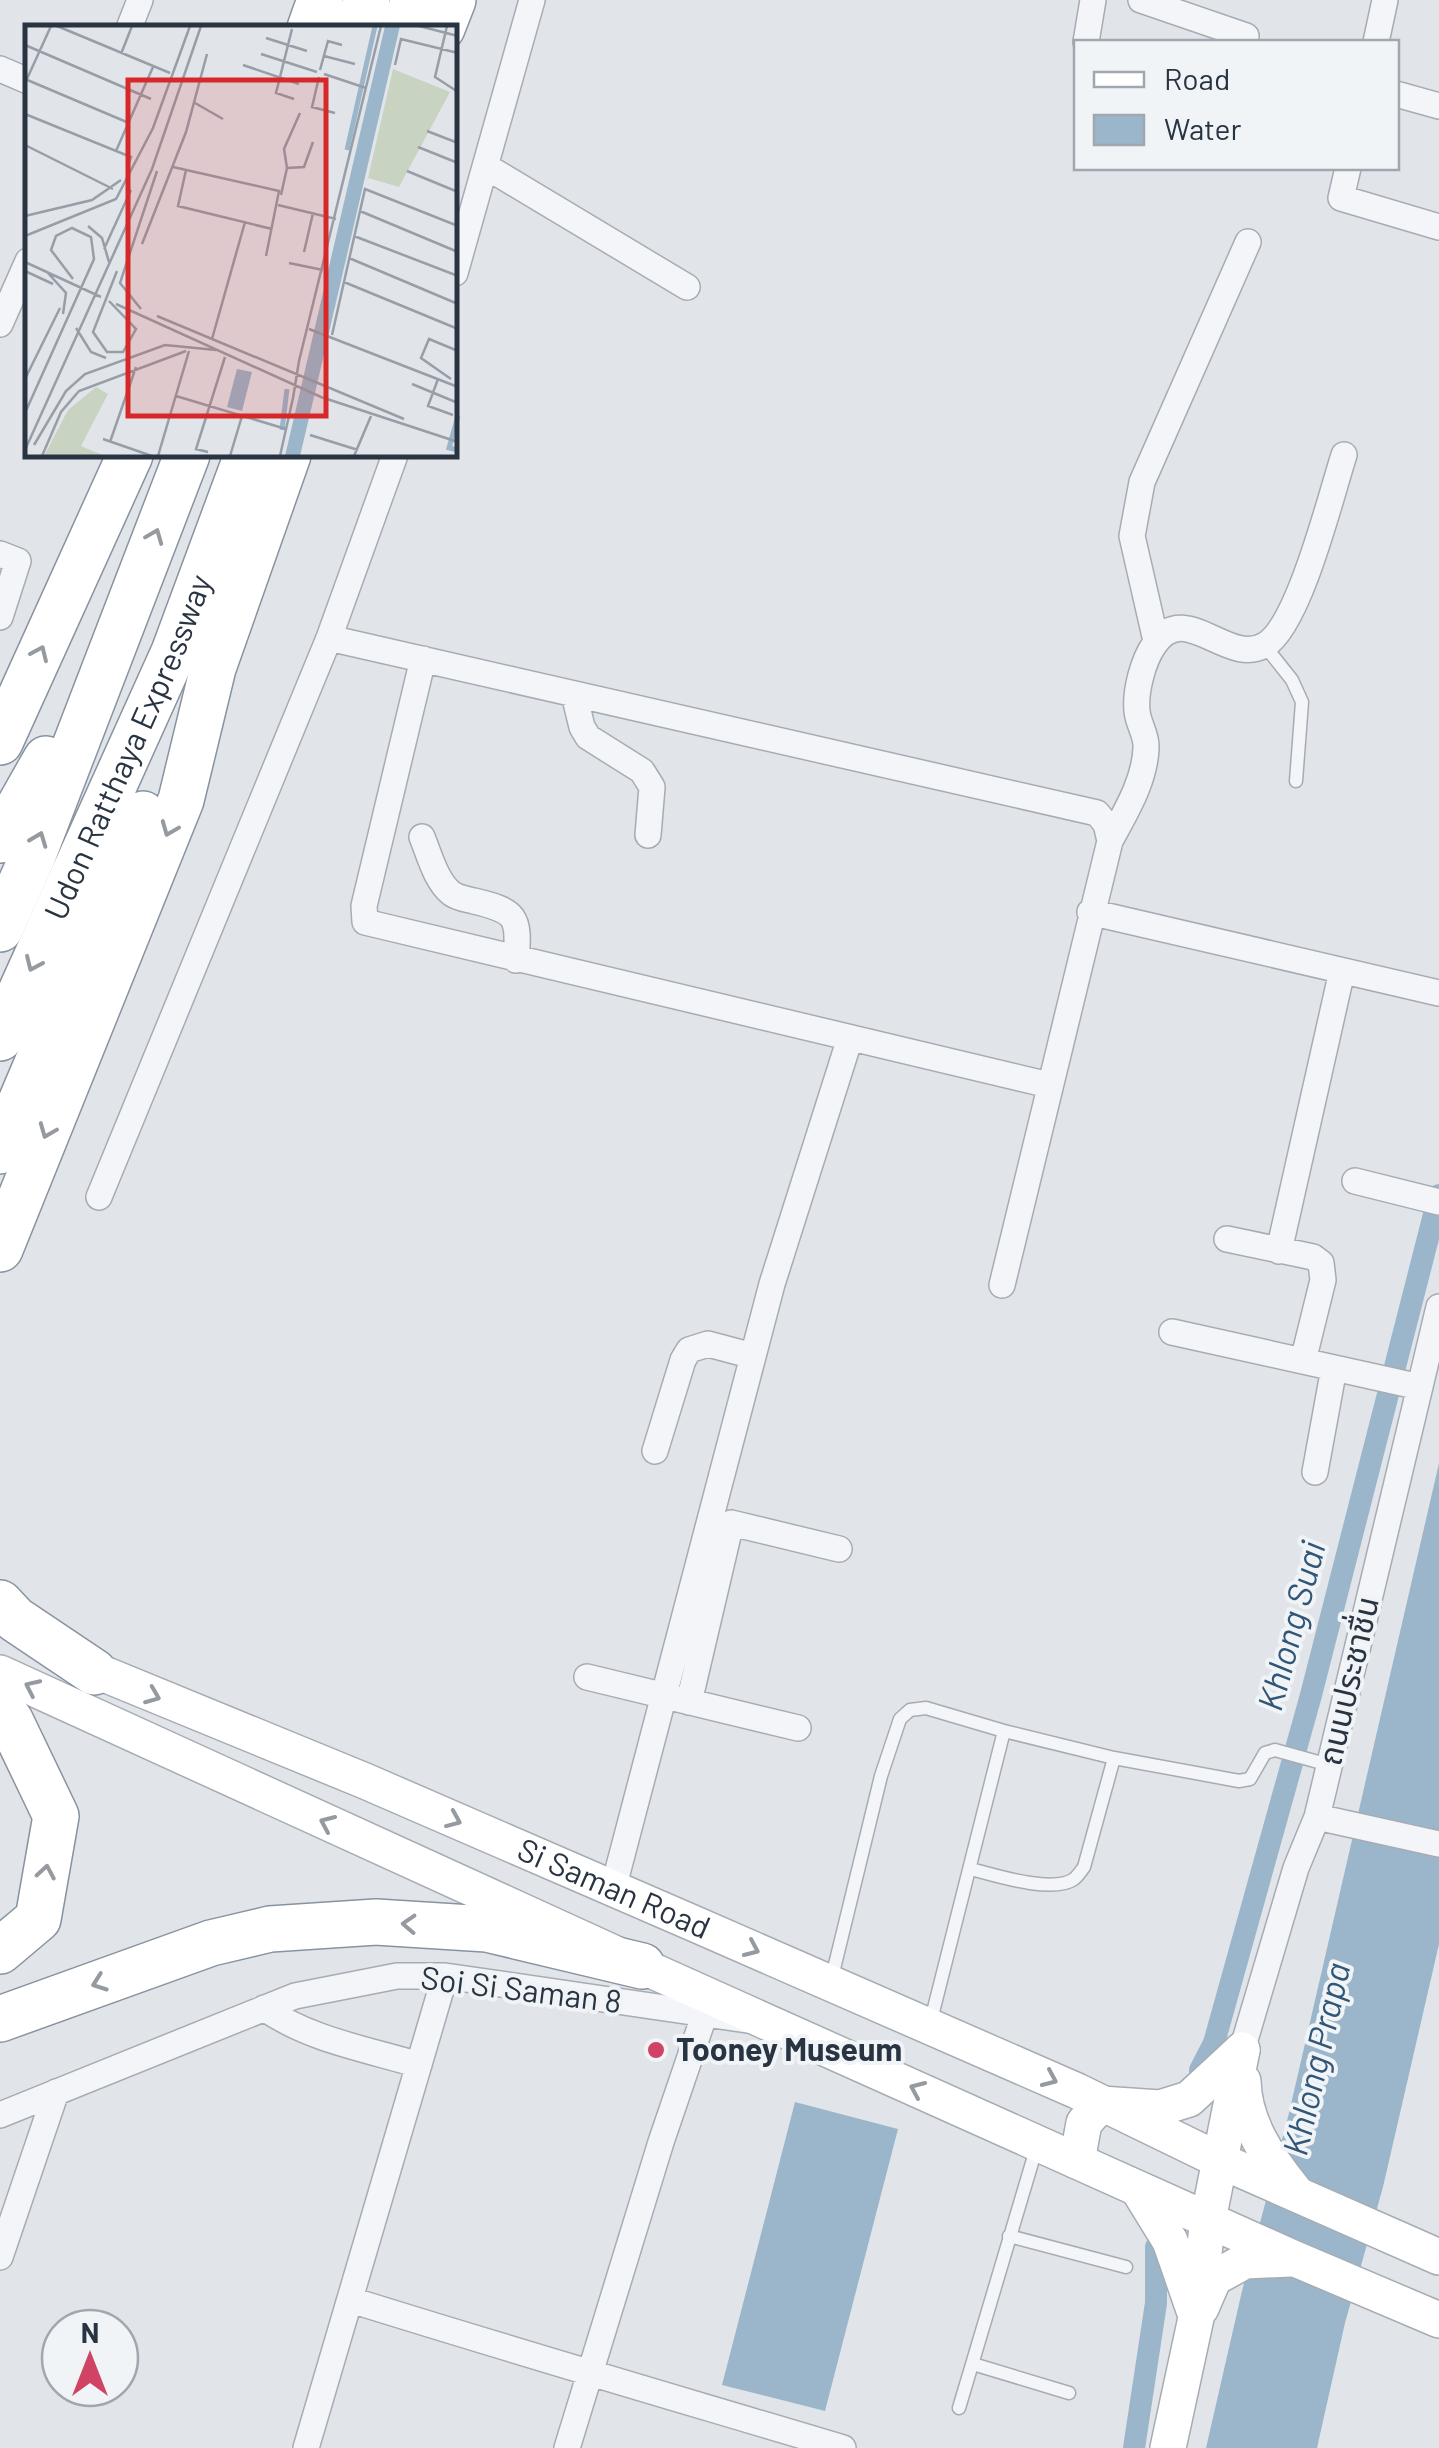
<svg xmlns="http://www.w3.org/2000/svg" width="1439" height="2448" viewBox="0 0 1439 2448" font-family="Barlow,'Noto Sans Thai',sans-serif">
<rect width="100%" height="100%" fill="#e1e5ea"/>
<!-- water -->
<path fill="#9bb6ca" d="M1439 1463V1944L1383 2187 1345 2323 1317 2448H1206L1242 2291 1289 2113Z
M795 2102 898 2129 825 2411 722 2385Z"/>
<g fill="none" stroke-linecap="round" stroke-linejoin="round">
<!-- canal -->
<path stroke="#9bb6ca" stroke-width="22" d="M1200 2070 1214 2043 1311 1695 1439 1195
M1134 2448 1156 2303V2247"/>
<defs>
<path id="lane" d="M1265 646 1292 680 1302 702 1296 781
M971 1869C994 1875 1053 1894 1074 1879 1078 1876 1081 1871 1084 1867L1114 1758
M831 1981 881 1776 900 1719 910 1710 926 1708 1004 1731 1114 1758 1239 1781 1250 1779 1265 1753 1275 1750 1329 1765
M930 2024 1004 1731
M1009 2236 1126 2267
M973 2364 1069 2393
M959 2408 1037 2146"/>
<path id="street" d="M1141 0 1246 36
M129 28 140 0
M1086 42 1093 0
M1376 42 1385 0
M0 69 28 81
M1396 94 1439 106
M487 167 687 287
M1348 168 1341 198 1439 227
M455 273 532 0
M0 324 28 261
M0 554 18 561 0 617
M329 638 1097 813 1106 824 1110 841 1002 1285
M1156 641 1132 536 1142 482 1248 242
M423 659 364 906 365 922 1049 1085
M574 694 582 727 588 737 642 771 652 787 648 835
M422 837C429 854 436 881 451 893 457 898 466 899 474 901 516 911 520 916 516 960
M1110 841C1125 813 1145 781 1146 748 1147 735 1138 724 1137 711 1135 691 1143 661 1154 645 1185 598 1227 667 1265 645 1299 626 1331 495 1344 455
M1090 912 1439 993
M1355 1181 1439 1202
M99 1197 329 638 395 455
M1227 1239 1313 1257 1321 1263 1323 1280 1303 1361
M1279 1251 1342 971
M1172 1332 1420 1387
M655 1451 683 1360 689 1350 708 1344 753 1356
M1315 1472 1334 1368
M587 1677 798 1728
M689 1702 731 1523 839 1549
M1317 1817 1439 1844
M613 1889 772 1284 850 1038
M264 2008C310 2040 366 2049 419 2065
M1242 2050 1296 1868 1317 1817 1439 1307
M0 2115 295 1996 397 1976H445L747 2020
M0 2257 56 2092
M351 2300C514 2351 679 2399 843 2448
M306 2448 445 1976
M567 2448 661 2142 704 2016"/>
<g id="secondary">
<path id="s1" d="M70 1660 365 1781 695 1924 1077 2091 1221 2161 1439 2257"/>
<path d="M0 1673 642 1966 1293 2258 1439 2320"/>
<path d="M1243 2081C1244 2123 1268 2158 1294 2190"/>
<path d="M1077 2161 1084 2123 1101 2104 1160 2108 1189 2099 1242 2050"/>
<path d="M1138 2189 1170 2241 1194 2310"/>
<path d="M1201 2308 1214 2278 1245 2261 1290 2259"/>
<path d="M1168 2448 1196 2318 1208 2220 1242 2050"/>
</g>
<g id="highway">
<path d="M310 28 320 0"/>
<path d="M356 28 367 0"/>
<path d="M404 28 414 0"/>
<path d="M442 28 453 0"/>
<path d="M0 742 130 455"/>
<path d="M0 840 46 759"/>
<path d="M0 929 32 858 187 455"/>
<path id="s2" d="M0 1038 174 652 247 455"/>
<path d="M0 1151 143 814"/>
<path d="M0 1249 181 800 213 668 288 455"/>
<path d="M0 1603 15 1619 94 1672"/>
<path d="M0 1711 10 1720 56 1816 38 1919 0 1951"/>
<path d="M0 2019 211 1943 270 1929 376 1922 487 1929 642 1966"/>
</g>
</defs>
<!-- lane casing -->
<use href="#lane" stroke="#a6acb4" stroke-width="15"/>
<!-- street casing -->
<use href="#street" stroke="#a6acb4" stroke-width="28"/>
<!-- secondary casing -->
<use href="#secondary" stroke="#a6acb4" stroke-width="38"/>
<!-- highway casing -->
<use href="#highway" stroke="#8893a1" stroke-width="48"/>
<!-- lane -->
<use href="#lane" stroke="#f3f5f8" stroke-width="12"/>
<!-- street -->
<use href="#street" stroke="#f3f5f8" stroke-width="25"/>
<!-- secondary -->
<use href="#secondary" stroke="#fff" stroke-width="35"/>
<!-- highway -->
<use href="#highway" stroke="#fff" stroke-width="45"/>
</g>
<!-- one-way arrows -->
<defs><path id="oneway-chevron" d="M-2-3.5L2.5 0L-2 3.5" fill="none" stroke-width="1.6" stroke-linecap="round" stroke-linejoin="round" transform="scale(2.5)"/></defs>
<g stroke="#949aa0">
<use href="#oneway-chevron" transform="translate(155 536) rotate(-68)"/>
<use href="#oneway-chevron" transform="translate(40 653) rotate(-66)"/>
<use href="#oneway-chevron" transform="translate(169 829) rotate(112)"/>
<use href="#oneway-chevron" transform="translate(39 839) rotate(-69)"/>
<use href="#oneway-chevron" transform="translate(33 964) rotate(114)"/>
<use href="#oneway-chevron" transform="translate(47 1131) rotate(112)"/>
<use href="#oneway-chevron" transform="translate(32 1687) rotate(-155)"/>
<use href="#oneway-chevron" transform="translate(153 1696) rotate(22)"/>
<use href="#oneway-chevron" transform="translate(454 1820) rotate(23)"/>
<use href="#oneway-chevron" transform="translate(327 1823) rotate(-156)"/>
<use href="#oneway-chevron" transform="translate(46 1872) rotate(-80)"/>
<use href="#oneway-chevron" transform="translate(409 1924) rotate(-177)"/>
<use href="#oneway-chevron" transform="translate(752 1949) rotate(24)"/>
<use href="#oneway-chevron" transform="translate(99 1983) rotate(160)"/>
<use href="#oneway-chevron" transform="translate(1050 2079) rotate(24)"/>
<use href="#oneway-chevron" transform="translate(917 2089) rotate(-156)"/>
</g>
<!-- markers -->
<circle fill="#d14364" stroke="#f0f4f7" stroke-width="4" cx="656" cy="2050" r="10"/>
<g text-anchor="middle" stroke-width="8" stroke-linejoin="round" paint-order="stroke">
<!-- street labels -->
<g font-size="32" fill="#293442" stroke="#f0f4f7">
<text dy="11" stroke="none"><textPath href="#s2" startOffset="318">Udon Ratthaya Expressway</textPath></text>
<text transform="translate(1349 1681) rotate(-77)" y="11">ถนนประชาชื่น</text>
<text dy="11" stroke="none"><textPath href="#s1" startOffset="590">Si Saman Road</textPath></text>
<text transform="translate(521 1990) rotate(7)" y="11">Soi Si Saman 8</text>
</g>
<!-- poi labels -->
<g font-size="32" font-weight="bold" fill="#293442" stroke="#f0f4f7" text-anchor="start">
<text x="676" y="2061">Tooney Museum</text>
</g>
<!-- water labels -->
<g font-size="35" font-style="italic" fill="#325677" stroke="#f0f4f7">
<text transform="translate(1292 1626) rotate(-75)" y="12">Khlong Suai</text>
<text transform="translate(1317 2059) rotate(-77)" y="12">Khlong Prapa</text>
</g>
</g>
<!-- overview -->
<g transform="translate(25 25)">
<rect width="432" height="432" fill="#e1e5ea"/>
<path d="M368 44 425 67 374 162 343 153ZM71 362 83 369 56 421 80 431H19L43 385Z" fill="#c8d4c1"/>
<path d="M360 1H375L293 355 275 431H260ZM212 344 227 347 217 386 202 382Z" fill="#9bb6ca"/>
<path fill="none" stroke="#9bb6ca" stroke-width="5" d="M322 125 350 1M433 391 424 423 433 425M257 405 262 364"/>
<path fill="none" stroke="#979ea7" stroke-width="2.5" d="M32 1 145 48M394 1 433 11M422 1 410 52 433 67M267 4 251 68 269 74M241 13 282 26M0 20 126 74M96 29 107 1M236 29 292 47M299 31 330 39M218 40 274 59M370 40 376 14 433 28M295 45 303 16 317 20M299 49 341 63M294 52 287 82 310 88M0 54 104 98M1 56 26 1M170 78 198 94M0 89 106 132 102 143M402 106 433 118M0 120 88 164M393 122 433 138M91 126 128 42M148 142 254 166 241 231M262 143 259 124 275 88M161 145 153 181 247 204M382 146 433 167M256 170 262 143 279 142 288 117M253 180 311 194M335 186 433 227M0 191 67 175 96 155M63 201 77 213 84 237M0 211 91 174 128 103 165 1M329 211 433 251M117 219 161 107 182 29M79 224 106 165M279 227 288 188M324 233 433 279M0 237 76 272M264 238 298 245M0 246 28 259M22 247 41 268 38 289M319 257 433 304M84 276 111 304 98 327H82L68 307 92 246M91 279 296 372 433 417M116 284 95 258 132 146M132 291 379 394M51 303 66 327 81 333M284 304 433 362M307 310 340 164 433 201M187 314 220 197M274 336 356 1M0 354 35 283M413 354 403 381 428 390M426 354 396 333 404 314 433 326M387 359 433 378M151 371 261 404M268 373 274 336M0 388 69 234 66 212 47 203 31 211 26 225 48 254M285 410 333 425M78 414 127 431M85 417 111 342M9 420 41 366 60 349 140 320 191 325M0 425 127 144 176 1M183 427 171 424 200 332M17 431 36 387 54 366 161 326M133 431 164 326M205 431 217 391M255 431 268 373M329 431 346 391"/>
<path fill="#d62828" fill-opacity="0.15" stroke="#d62828" stroke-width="5" d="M103 55H301V391H103Z"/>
<rect width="432" height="432" fill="none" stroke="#293442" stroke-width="5"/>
</g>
<!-- legend -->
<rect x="1074" y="40" width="325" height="130" fill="#f0f4f7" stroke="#a0a7af" stroke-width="2.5"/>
<rect x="1094" y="72" width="50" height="15" fill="#ffffff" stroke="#a0a7af" stroke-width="2.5"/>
<text x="1164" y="90" font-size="30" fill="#293442">Road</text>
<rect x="1094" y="115" width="50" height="30" fill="#9bb6ca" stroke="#a0a7af" stroke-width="2.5"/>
<text x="1164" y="140" font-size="30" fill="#293442">Water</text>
<!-- north arrow -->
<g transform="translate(90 2358)"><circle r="48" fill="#f0f4f7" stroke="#a0a7af" stroke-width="2.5"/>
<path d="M0-8L18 38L0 25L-18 38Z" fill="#d14364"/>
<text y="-15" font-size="28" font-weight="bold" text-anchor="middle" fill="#293442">N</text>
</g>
</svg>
